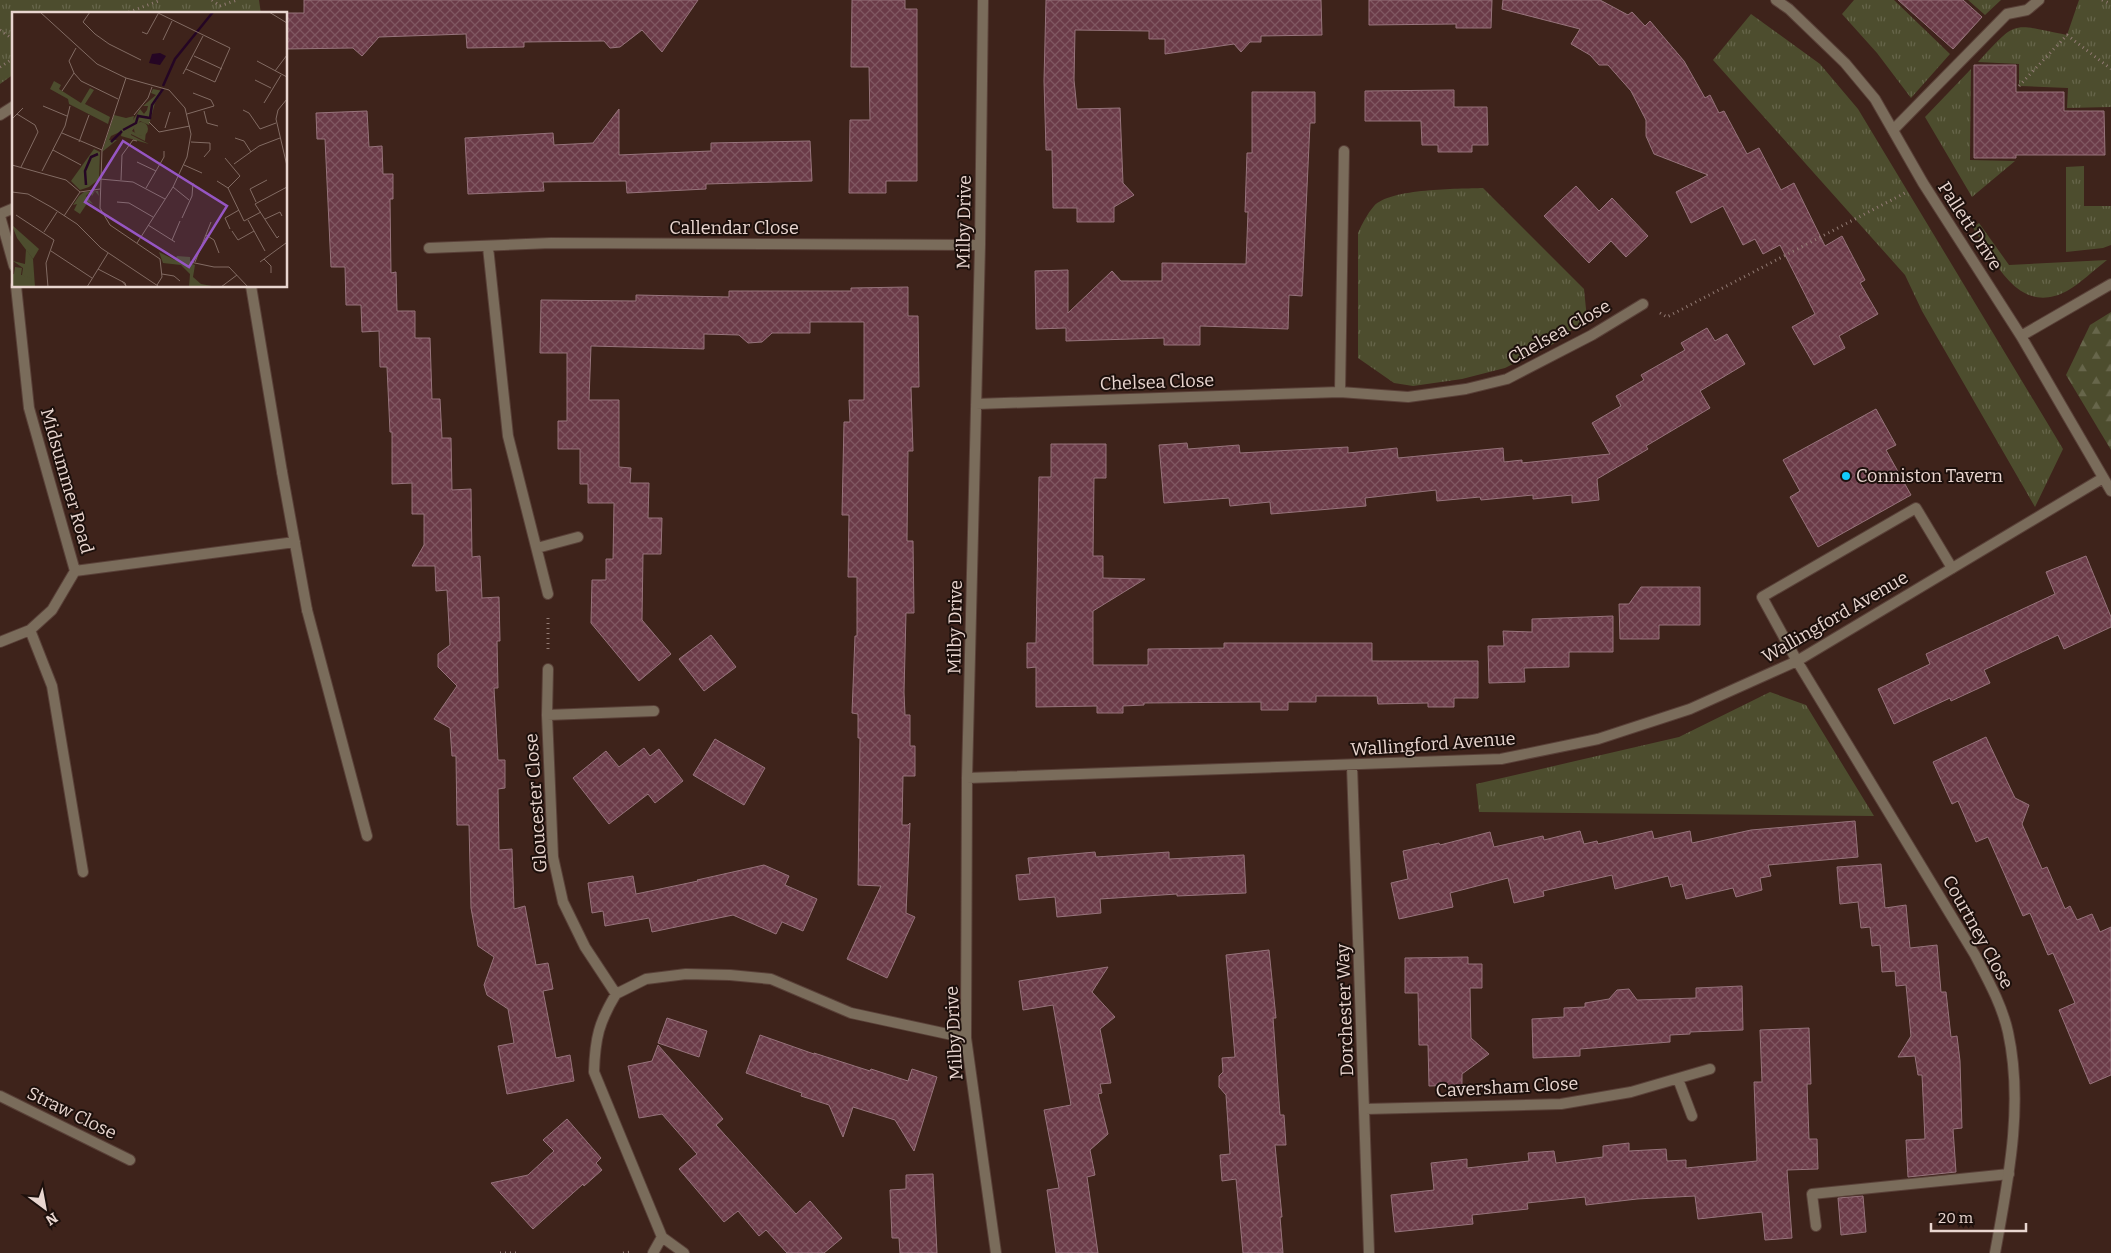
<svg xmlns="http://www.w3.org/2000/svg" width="2111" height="1253" viewBox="0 0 2111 1253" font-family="Bitter,serif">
<defs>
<pattern id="grass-tufts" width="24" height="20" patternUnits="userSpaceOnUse" patternTransform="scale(1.25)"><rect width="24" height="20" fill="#4d4d2e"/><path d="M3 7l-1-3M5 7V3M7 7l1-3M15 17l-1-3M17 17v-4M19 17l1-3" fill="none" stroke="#67664b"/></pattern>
<pattern id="forest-firs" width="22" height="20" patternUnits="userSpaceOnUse" patternTransform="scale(1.25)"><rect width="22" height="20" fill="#4d4d2e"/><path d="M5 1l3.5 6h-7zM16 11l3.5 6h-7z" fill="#67664b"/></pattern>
<pattern id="building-cross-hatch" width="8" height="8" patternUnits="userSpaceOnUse" patternTransform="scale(1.25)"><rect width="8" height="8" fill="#6b3b48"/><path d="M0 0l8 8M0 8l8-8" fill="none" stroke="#805761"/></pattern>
</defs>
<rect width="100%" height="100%" fill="#3e231b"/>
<!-- grass -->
<path fill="url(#grass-tufts)" d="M0 0H259L261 14H14V74L0 84Z
M1854 0H1894L1950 54 1911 98 1877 53 1842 14Z
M1968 0H2001L1985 15Z
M2079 0H2111V107L2067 108 2068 88 2019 86V64L1978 62C2018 19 2010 24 2067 35Z
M1751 14 1820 64 1858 109 2063 449 2035 507 1922 311 1905 275 1713 60Z
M1971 69 1970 160 2015 161 1972 197 1925 117Z
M2084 166V206H2111V245L2103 248 2066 252V167Z
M1483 188 1584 289 1587 319 1553 344 1505 368 1462 379 1413 386 1394 383 1358 358V233C1362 224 1367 214 1374 206 1391 188 1458 189 1483 188Z
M1979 223 2009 265 2107 260C2094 270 2081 283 2067 291 2018 317 1995 261 1973 228Z
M1770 692 1806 705 1874 816 1479 812 1476 784 1679 737Z"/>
<!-- forest -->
<path fill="url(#forest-firs)" d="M2111 312V450L2066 375 2090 325Z"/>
<!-- building -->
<path fill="url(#building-cross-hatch)" stroke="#96737b" d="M304 0H698L662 52 642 30 620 47 610 48 604 41 524 42V47L467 48 466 34 379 37 362 56 353 48 286 49V13H304Z
M852 0H905V9H917V181H886V193H849L850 120H870L869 67H851Z
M1046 0H1321L1322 35 1261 36V42H1250L1241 52 1234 44 1165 54V39H1149V31L1075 30 1074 80 1077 109 1120 108 1123 183 1134 195 1114 207V222H1077V208H1053L1052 150H1046L1044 81Z
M1369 0H1492L1491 28H1456V24L1369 25Z
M1503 0H1600L1628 15 1632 12 1645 26 1650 21 1684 61 1705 98 1710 95 1719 113 1724 111 1747 154 1759 148 1781 190 1794 183 1825 246 1842 236 1865 280 1860 283 1878 314 1839 336 1845 348 1814 365 1792 327 1815 314 1780 245 1763 254 1755 239 1743 245 1723 206 1691 223 1676 192 1708 175 1654 154 1646 136V120L1631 91 1608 65H1599L1590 55 1571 44 1580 29 1502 9Z
M1898 0H1963L1982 17 1953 49Z
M1974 65H2016V92H2064V111H2104L2105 155H2016V158H1974Z
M1454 90V107H1487L1488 145H1472V152H1438V145H1422L1421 121H1365V91Z
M1252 92H1315V123H1310L1302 296 1289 295 1288 329 1200 326V345H1164V338L1066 341V328L1036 329 1035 271 1068 270V313L1112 271 1121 281H1162V263L1246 264 1248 212H1245L1247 153H1252Z
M619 109V155L711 151V143L810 141 812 181 706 184V189L627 193 626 181 543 182 544 191 468 194 465 138 553 133 554 145 593 143Z
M367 111 369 147 382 146 383 174H393V199H390L391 273 396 272 397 311H415V338H430L432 399H440L442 438H451L452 490 471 489 472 557 480 556 482 598 499 597 500 641H497L498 688H494L498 760H505V788L498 789 499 850 512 849 514 909 525 906 536 965 548 963 553 989 543 991 556 1058 570 1055 574 1081 507 1094 498 1046 514 1043 508 1009 487 995 484 985 494 957 478 946 471 908 469 825H457L456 756H452L450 728 434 719 457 686 438 667V654L450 645 447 590 436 591 435 566H412L424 545V514H412V483L392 484V432H390L387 367H380L379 331 362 332 361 305H346L345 267H331L325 139H317L316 113Z
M1576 186 1599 211 1612 198 1648 236 1626 257 1611 241 1589 263 1544 216Z
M908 287V316H918L919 387H911L913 451H908L907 541H913L914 613H906L904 692 905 715H910V746H915V776H903L902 825H908L910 823 906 913 915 917 887 978 847 959 881 886 858 885 860 738H858V714L852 713 855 636H857V577H848L849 515H842L844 422H850L849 400H864V322H810V333H772L762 342 748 343 739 335 704 334V349L591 346 589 400H619V467L631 468 630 483H649L648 518H662L661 554H643L642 620 671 654 639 681 591 623 592 580H606V559H613L614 503H588V484H580V449H558V421H567V353H540L541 300 636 301V295L729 297V291H851V288Z
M1707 328 1715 341 1727 334 1745 364 1700 391 1710 408 1646 446 1648 449 1597 479 1599 500 1572 503V495L1533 499V495L1481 500 1480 497 1437 501 1436 490 1365 498 1366 506 1271 514 1270 502 1230 506 1229 498 1164 503 1159 445 1187 443 1188 449 1239 445 1240 453 1348 447V453L1397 448 1398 458 1503 448 1504 462 1522 460V463L1610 454 1592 423 1621 406 1616 396 1644 380 1641 375 1685 350 1681 343Z
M1876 409 1896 445 1886 450 1911 495 1818 547 1790 497 1800 491 1783 460Z
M1051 444H1106V478H1094L1093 556H1103V578L1145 579 1093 611V665H1148V649L1224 648V643H1372V661H1478V698H1454V707H1428V703L1378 704 1377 696H1316V702H1288V710H1261V702L1144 703V705L1123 706V713H1097V706L1036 707V667L1027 668V643H1036L1039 477H1051Z
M2086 556 2111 617V627L2064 649 2058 635 1984 670 1990 683 1951 701 1950 698 1894 724 1878 689 1930 664 1926 654 2055 594 2046 572Z
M1641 587H1700V625H1659V639H1620L1619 604H1629Z
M1613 616V652H1569V667L1524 668 1525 682 1489 683 1488 646H1504L1503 631 1532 632V619Z
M711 635 736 667 704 691 679 659Z
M1986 737 2015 798 2029 805 2022 824 2042 869 2047 867 2065 909 2070 906 2077 920 2092 914 2100 932 2111 927V1075L2090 1084 2059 1010 2075 1003 2053 953 2048 955 2030 913 2023 916 1988 837 1976 842 1958 801 1952 804 1933 762Z
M715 739 765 768 744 805 693 775Z
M644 748 650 756 659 749 683 781 655 803 648 794 609 824 573 778 606 751 619 767Z
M1855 821 1858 857 1768 865 1771 876 1760 878 1762 890 1736 897 1733 888 1686 899 1682 884 1671 887 1668 876 1615 889 1612 875 1543 891 1544 896 1514 903 1508 878 1450 893 1453 907 1399 919 1391 883 1408 879 1403 851 1439 843 1440 845 1490 832 1494 847 1543 836 1544 840 1580 831 1584 844 1597 841 1598 844 1652 831 1654 839 1690 831 1692 843 1751 830Z
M1095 852 1096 857 1169 852V859L1244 855 1246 893 1177 896V894L1100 899 1101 913 1057 917 1055 897 1019 900 1016 875 1030 874 1028 858Z
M1881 864 1885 908 1906 905 1910 948 1937 945 1941 992H1946L1951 1037 1957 1036 1960 1061 1962 1128 1953 1129 1956 1172 1908 1177 1906 1140 1925 1139 1922 1075H1918L1915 1056 1898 1057 1911 1036 1906 985 1896 986 1895 971 1882 972 1880 945 1872 946 1870 927 1861 928 1858 902 1840 904 1837 867Z
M764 865 789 876 785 885 817 899 803 931 782 922 776 934 733 915 652 932 649 918 605 926 603 911 592 913 588 883 633 876 636 894 698 881 697 880Z
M1269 950 1276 1018H1273L1280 1115H1284L1286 1145H1275L1282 1217H1280L1283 1253H1243L1236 1179 1222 1181 1220 1155 1230 1154 1226 1095 1219 1087V1076L1223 1072 1222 1058 1235 1057 1226 955Z
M1468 957V964H1482V988H1470L1471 1038 1489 1054 1462 1074V1085L1429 1086 1428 1045H1419L1418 993H1405V958Z
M1108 967 1092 992 1115 1017 1100 1029 1111 1083 1100 1084 1102 1093 1098 1094 1108 1134 1090 1150 1095 1175 1087 1177 1098 1253H1056L1047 1190 1059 1188 1044 1110 1071 1105 1053 1005 1023 1010 1019 981Z
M1742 986 1743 1030 1690 1032V1034L1670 1035V1042L1580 1049V1056L1533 1058 1532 1019 1564 1017V1008L1585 1007V1003L1609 999 1617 990 1629 989 1637 1000 1696 998V988Z
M667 1018 707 1031 699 1057 658 1043Z
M1809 1028 1811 1084H1807L1809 1139H1817L1818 1169 1787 1170 1792 1238 1765 1240 1762 1212 1698 1219 1695 1196 1637 1199 1586 1205 1585 1197 1527 1203 1528 1209 1472 1215 1473 1224 1395 1232 1391 1195 1434 1190 1431 1163 1467 1159V1168L1529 1161 1528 1153 1554 1151 1556 1163 1603 1157V1146L1629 1143V1151L1666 1149 1667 1161 1686 1160V1168L1757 1161 1754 1082H1762L1760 1030Z
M760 1035 814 1054V1053L870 1071 871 1069 908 1081 912 1069 937 1077 914 1151 895 1120 853 1107 843 1137 829 1105 801 1096 802 1093 746 1073Z
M658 1045 723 1119 716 1125 796 1214 810 1201 842 1238 824 1253H787L766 1230 759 1236 738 1211 724 1222 679 1169 697 1154 662 1114 639 1118 628 1066 652 1061Z
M567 1119 601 1158 596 1163 602 1170 584 1186 583 1184 533 1229 491 1183 528 1175 554 1151 543 1140Z
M933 1174 937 1253H900L899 1238H892L890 1190 906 1189V1175Z
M1863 1196 1866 1232 1841 1235 1838 1198Z"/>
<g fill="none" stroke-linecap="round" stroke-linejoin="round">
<defs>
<path id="lane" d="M1893 130 2007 14 2027 10 2039 0
M0 214 14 208
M251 286 282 472
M307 610 367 836
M1797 661 1762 597 1916 508 1952 568
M1816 1226 1812 1194 2009 1174"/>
<path id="street" d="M983 0 980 245 967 778 966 1038 996 1253
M1776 0 1789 9 1845 63 1875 99 1923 183 2021 336 2111 491
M0 115 14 106
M0 216 14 266
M488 247 508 436 548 594
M429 248 551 243 980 245
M16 286 29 408 75 571 52 610 30 630 52 686 83 872
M2021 336 2111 284
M1340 392 1344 151
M976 404 1340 392 1408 397 1466 389 1507 379 1592 335 1643 304
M282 472 307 610
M537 548 578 537
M75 571 295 542
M0 642 30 630
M1797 661 1975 955C1988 980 2002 1005 2008 1032 2024 1105 2008 1181 1995 1253
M548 669 547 715 553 857 563 902 585 947 616 994C599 1022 595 1038 594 1072L662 1237 684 1253
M547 715 654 711
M1352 766 1369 1253
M967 778 1501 759 1598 739 1690 709 1797 661 2103 478
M616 994 646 979 686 974 730 975 771 979 851 1013 966 1038
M1678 1079 1692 1116
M0 1096 130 1160
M1365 1109 1561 1104 1631 1092 1710 1069
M653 1253 662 1237"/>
</defs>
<!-- lane casing -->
<use href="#lane" stroke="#594038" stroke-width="12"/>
<!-- street casing -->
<use href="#street" stroke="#594038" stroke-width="12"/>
<!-- path -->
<path stroke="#927b74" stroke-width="3" stroke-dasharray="1 4" stroke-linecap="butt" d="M212 0 220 6 237 0
M2102 0 2111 4
M124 14 161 0
M0 30 14 40
M0 67 14 58
M2019 86 2067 35 2111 69
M1660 313 1667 317 1905 193
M548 649V615
M500 1253H519
M623 1253 632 1252"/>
<!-- lane -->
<use href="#lane" stroke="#7a6c5b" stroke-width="10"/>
<!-- street -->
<use href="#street" stroke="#7a6c5b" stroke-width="10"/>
</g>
<!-- markers -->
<circle fill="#12cafb" stroke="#1d100c" stroke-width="2" cx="1846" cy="476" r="5"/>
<g text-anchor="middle" stroke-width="4" stroke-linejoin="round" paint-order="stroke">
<!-- street labels -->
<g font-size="18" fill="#e9d6d0" stroke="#1d100c">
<text transform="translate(964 222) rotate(-89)" y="6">Milby Drive</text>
<text transform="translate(1970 226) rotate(57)" y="6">Pallett Drive</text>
<text x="734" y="234">Callendar Close</text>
<text transform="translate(1559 332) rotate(-29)" y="6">Chelsea Close</text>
<text transform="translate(1157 382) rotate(-2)" y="6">Chelsea Close</text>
<text transform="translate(67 481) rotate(74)" y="6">Midsummer Road</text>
<text transform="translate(1835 617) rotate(-30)" y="6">Wallingford Avenue</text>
<text transform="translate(955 627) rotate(-89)" y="6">Milby Drive</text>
<text transform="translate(1433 744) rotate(-4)" y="6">Wallingford Avenue</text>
<text transform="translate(536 803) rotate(-94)" y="6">Gloucester Close</text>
<text transform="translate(1978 932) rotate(61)" y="6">Courtney Close</text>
<text transform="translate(1345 1010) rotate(-92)" y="6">Dorchester Way</text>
<text transform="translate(954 1033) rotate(-93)" y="6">Milby Drive</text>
<text transform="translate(1507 1087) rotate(-3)" y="6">Caversham Close</text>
<text transform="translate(72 1113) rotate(26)" y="6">Straw Close</text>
</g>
<!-- poi labels -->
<g font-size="18" fill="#e9d6d0" stroke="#1d100c" text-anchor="start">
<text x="1856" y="482">Conniston Tavern</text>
</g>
</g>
<!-- overview -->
<g transform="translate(12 12)">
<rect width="275" height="275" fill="#3e231b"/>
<path d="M42 69 49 73 47 77 69 91 78 76 82 78 73 92 98 105 96 112 57 92 56 87 38 77ZM102 103 114 106 122 104 119 123 137 132 109 124 110 119 99 124 97 128H105L90 140ZM122 117a7 7 0 1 1 14 0a7 7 0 1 1-14 0ZM82 137 88 140 87 167 77 175 68 178 59 169ZM83 179 80 184 78 180 74 184 81 192 76 190 68 202 62 198 65 192 61 193 67 184 72 180 86 179 87 184ZM14 237 21 247 23 275H0V262L10 263 11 256 1 249 13 252ZM147 240 163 248 165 244 178 245V251L183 253 181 265 189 272 205 275H177L178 262 169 253 151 251Z" fill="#4d4d2e"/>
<path d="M141 77 151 79 143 91 137 113 128 109 120 119 129 124 134 119 133 129 117 121 116 116 128 97 132 102 135 98 136 94H131L144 83 139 81Z" fill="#4d4d2e"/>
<path d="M0 213 27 237 21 247 5 226Z" fill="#4d4d2e"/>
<path d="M3 255 10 256 9 263 19 266 20 275H0Z" fill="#4d4d2e"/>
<path d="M148 41 154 44 148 53 137 51 140 42Z" fill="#250624"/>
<path fill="none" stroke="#250624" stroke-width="2.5" d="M151 74 163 47 201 0M111 118 124 111 126 104 138 106 140 93 151 77M99 130 110 119M74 173 73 159 79 145 86 142"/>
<path fill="none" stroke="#826b63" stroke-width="1" d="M28 0 85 52 114 66 157 78 173 96 179 122 175 145 161 175 125 231M78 0 71 10 83 22 97 32 129 48M144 0 218 36 203 70 174 57M257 0 275 11M130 20 135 22 146 2M151 28 160 9M64 36 57 49 62 61 69 69 106 87M182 44 210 57M245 49 275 65M263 59 275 43M171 62 191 24M114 66 90 138 88 196 98 213 148 247 150 265 145 273M243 68 259 76M50 79 62 61M275 87 266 98 264 107 275 154M252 91 269 63M31 94 55 104M231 98 237 101 248 117 264 111M192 99 195 111 206 114M5 102 23 113 26 120 9 155M175 102 202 94 199 88 181 81M122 103 136 86 140 75M0 107 11 96M137 110 147 120 178 114M153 116 158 100M50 121 90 138M223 126 232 129 239 140M67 130 77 103M179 130 198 131V138L192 145M41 138 69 153M213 146 228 164 216 176M125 150 144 159M222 152 247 134 268 126M0 153 54 168 68 180M172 153 190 161M30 159 53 114 58 94M88 167 121 170 153 187M109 168 110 143 121 128 125 129M205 169 216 176 232 209 249 200M161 175 177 188M134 176 152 145V139M0 180 16 182 39 195 65 212 89 236 146 274M105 190 117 191 141 205M244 190 238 177 255 168M4 203 42 228 34 251 36 275M52 204 68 180 88 177M170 206 180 184 181 171M253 207 268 200 270 204M236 208 253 239M136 213 163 230M218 217 213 206 227 198M220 219 226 228 242 219M32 220 45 200M194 223 202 228 207 241M267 224 265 226 243 192 275 175M160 228 168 209M39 239 80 266M252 247 259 254V261M178 250 202 255H217L236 275M183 250 199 210M248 250 274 231M86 257 113 271 114 274 110 269M150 262 162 264 168 269M75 275 96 241M209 275 225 263"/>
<path fill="#9656c3" fill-opacity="0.15" stroke="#9656c3" stroke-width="2.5" d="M111 129 215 194 177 255 73 190Z"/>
<rect width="275" height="275" fill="none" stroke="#e9d6d0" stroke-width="2.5"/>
</g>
<!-- north arrow -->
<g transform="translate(45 1208) rotate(148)" stroke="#1d100c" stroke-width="4" paint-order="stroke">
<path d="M0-4L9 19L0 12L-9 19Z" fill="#e9d6d0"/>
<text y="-8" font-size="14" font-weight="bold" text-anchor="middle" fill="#e9d6d0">N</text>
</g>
<!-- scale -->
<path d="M1931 1223v8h95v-8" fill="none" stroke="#e9d6d0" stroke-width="2.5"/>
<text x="1938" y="1223" font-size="15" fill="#e9d6d0" stroke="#1d100c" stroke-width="4" paint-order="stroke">20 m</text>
</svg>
